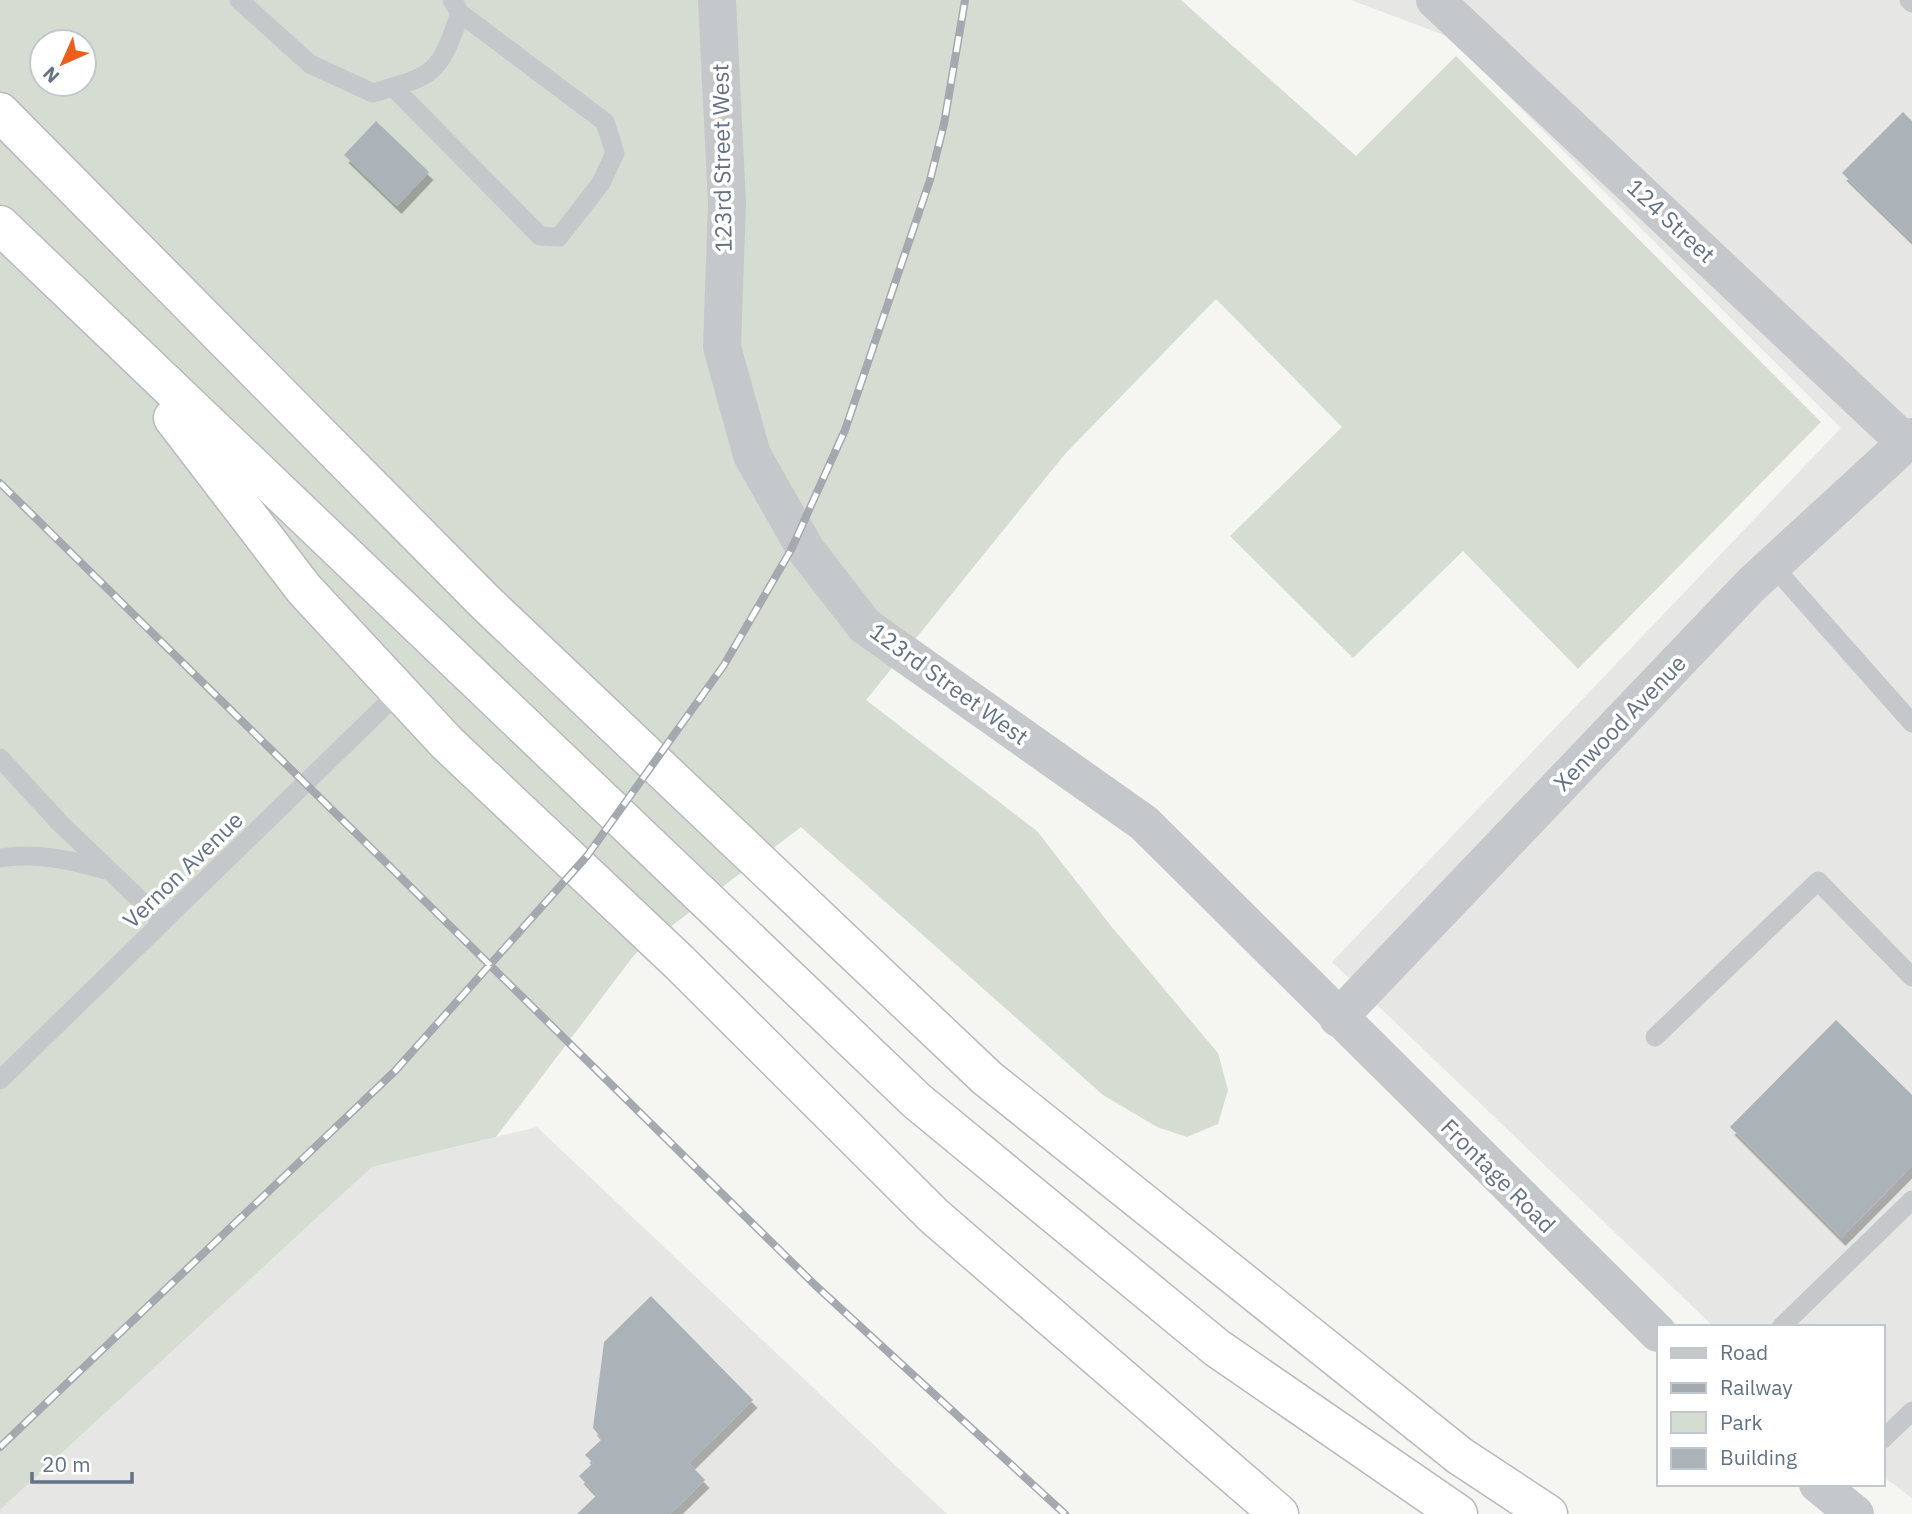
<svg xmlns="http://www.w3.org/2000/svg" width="1912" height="1514" viewBox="0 0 1912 1514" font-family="'IBM Plex Sans',sans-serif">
<defs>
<filter id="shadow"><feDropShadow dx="4.5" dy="8" stdDeviation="0" flood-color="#0004"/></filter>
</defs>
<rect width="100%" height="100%" fill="#f5f6f1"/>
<!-- built -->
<path fill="#e6e7e5" d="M1351 0H1912V1498L1882 1476V1327H1714L1332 962 1841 428 1449 37Z
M537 1127 947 1514H0V1510L372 1167Z"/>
<!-- green -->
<path fill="#d5ddd2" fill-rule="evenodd" d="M0 0H1181L1356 156 1456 56 1821 422 1578 669 1463 551 1353 658 1230 536 1342 427 1216 299 1065 454 866 700 1037 831 1111 926 1218 1053 1228 1090 1218 1124 1187 1137 1157 1127 1103 1095 801 827 635 954 496 1137 372 1167 0 1510ZM42 42H84V84H42Z"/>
<!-- building -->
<path fill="#abb2b8" filter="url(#shadow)" d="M1903 112 1912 121V241L1842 173Z
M376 121 429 172 397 206 344 155Z
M1836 1020 1912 1095V1166L1841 1238 1730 1127Z
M651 1296 753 1400 689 1463 705 1480 670 1514H577L597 1495 579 1476 593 1463 585 1455 602 1439 593 1428 604 1342Z"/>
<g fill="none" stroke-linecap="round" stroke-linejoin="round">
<defs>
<path id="motorway" d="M0 112 485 602 987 1078 1460 1456 1548 1514
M0 225 917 1101 1217 1348 1458 1514
M173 418 304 589 447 743 679 962 934 1216 1279 1514"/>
</defs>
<!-- motorway casing -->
<use href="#motorway" stroke="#b7b9bd" stroke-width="41"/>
<!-- service -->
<path stroke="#c5c8cb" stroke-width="19" d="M239 0 310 64 373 93C435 75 439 75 460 13L452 0
M1909 0 1912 3
M393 87 540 236 559 237 601 183 615 153 605 122 460 13
M1773 566 1912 723
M0 758 60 823 163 922
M0 858C36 852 71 860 106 870
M1655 1037 1818 881 1912 977
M0 1080 398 693
M1781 1327 1912 1200
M1882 1440 1912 1411"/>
<!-- minor -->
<path stroke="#c5c8cb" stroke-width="38" d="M1435 0 1906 443
M1338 1018 1751 585 1912 437"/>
<!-- tertiary -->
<path stroke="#c5c8cb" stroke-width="38" d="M717 0 727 203 722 347 752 455 806 550 865 626 1144 823 1658 1333
M1818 1484 1855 1514"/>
<!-- motorway -->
<use href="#motorway" stroke="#fff" stroke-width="38"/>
<defs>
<path id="rail" d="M0 483 815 1285 1065 1514
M0 1447 395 1071 587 856 724 665 791 550 845 430 930 180 944 124 965 0"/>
</defs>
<!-- rail casing -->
<use href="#rail" stroke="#a4a9b0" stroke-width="8"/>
<!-- rail -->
<use href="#rail" stroke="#fff" stroke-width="5" stroke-dasharray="16" stroke-linecap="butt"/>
</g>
<g text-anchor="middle" stroke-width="7" stroke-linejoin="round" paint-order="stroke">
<!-- street labels -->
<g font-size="23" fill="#637284" stroke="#fff">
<text transform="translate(722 158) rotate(-91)" y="8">123rd Street West</text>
<text transform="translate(1671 221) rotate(43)" y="8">124 Street</text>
<text transform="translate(949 684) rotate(36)" y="8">123rd Street West</text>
<text transform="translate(1620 723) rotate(-46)" y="8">Xenwood Avenue</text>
<text transform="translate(183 870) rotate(-44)" y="8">Vernon Avenue</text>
<text transform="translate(1498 1176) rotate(45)" y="8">Frontage Road</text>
</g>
</g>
<!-- legend -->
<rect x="1657" y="1325" width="228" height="161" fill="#ffffff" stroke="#c1c7ce" stroke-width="2"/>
<rect x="1671" y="1348" width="35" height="10" fill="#c5c8cb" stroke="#c1c7ce" stroke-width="2"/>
<text x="1720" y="1360" font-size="21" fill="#637284">Road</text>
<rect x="1671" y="1383" width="35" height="10" fill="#a4a9b0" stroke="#c1c7ce" stroke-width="2"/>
<text x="1720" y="1395" font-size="21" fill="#637284">Railway</text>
<rect x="1671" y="1412" width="35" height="21" fill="#d5ddd2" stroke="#c1c7ce" stroke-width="2"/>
<text x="1720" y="1430" font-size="21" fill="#637284">Park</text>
<rect x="1671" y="1448" width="35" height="21" fill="#abb2b8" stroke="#c1c7ce" stroke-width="2"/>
<text x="1720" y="1465" font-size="21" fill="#637284">Building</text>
<!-- north arrow -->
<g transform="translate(63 63) rotate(225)"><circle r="33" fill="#ffffff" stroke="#c1c7ce" stroke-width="2"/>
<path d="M0-5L12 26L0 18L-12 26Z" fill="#eb5f1c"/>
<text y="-10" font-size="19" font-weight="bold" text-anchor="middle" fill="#637284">N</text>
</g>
<!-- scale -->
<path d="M32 1472v10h100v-10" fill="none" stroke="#637284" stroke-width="3.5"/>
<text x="42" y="1472" font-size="21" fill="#637284" stroke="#ffffff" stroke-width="5" paint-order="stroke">20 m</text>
</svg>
